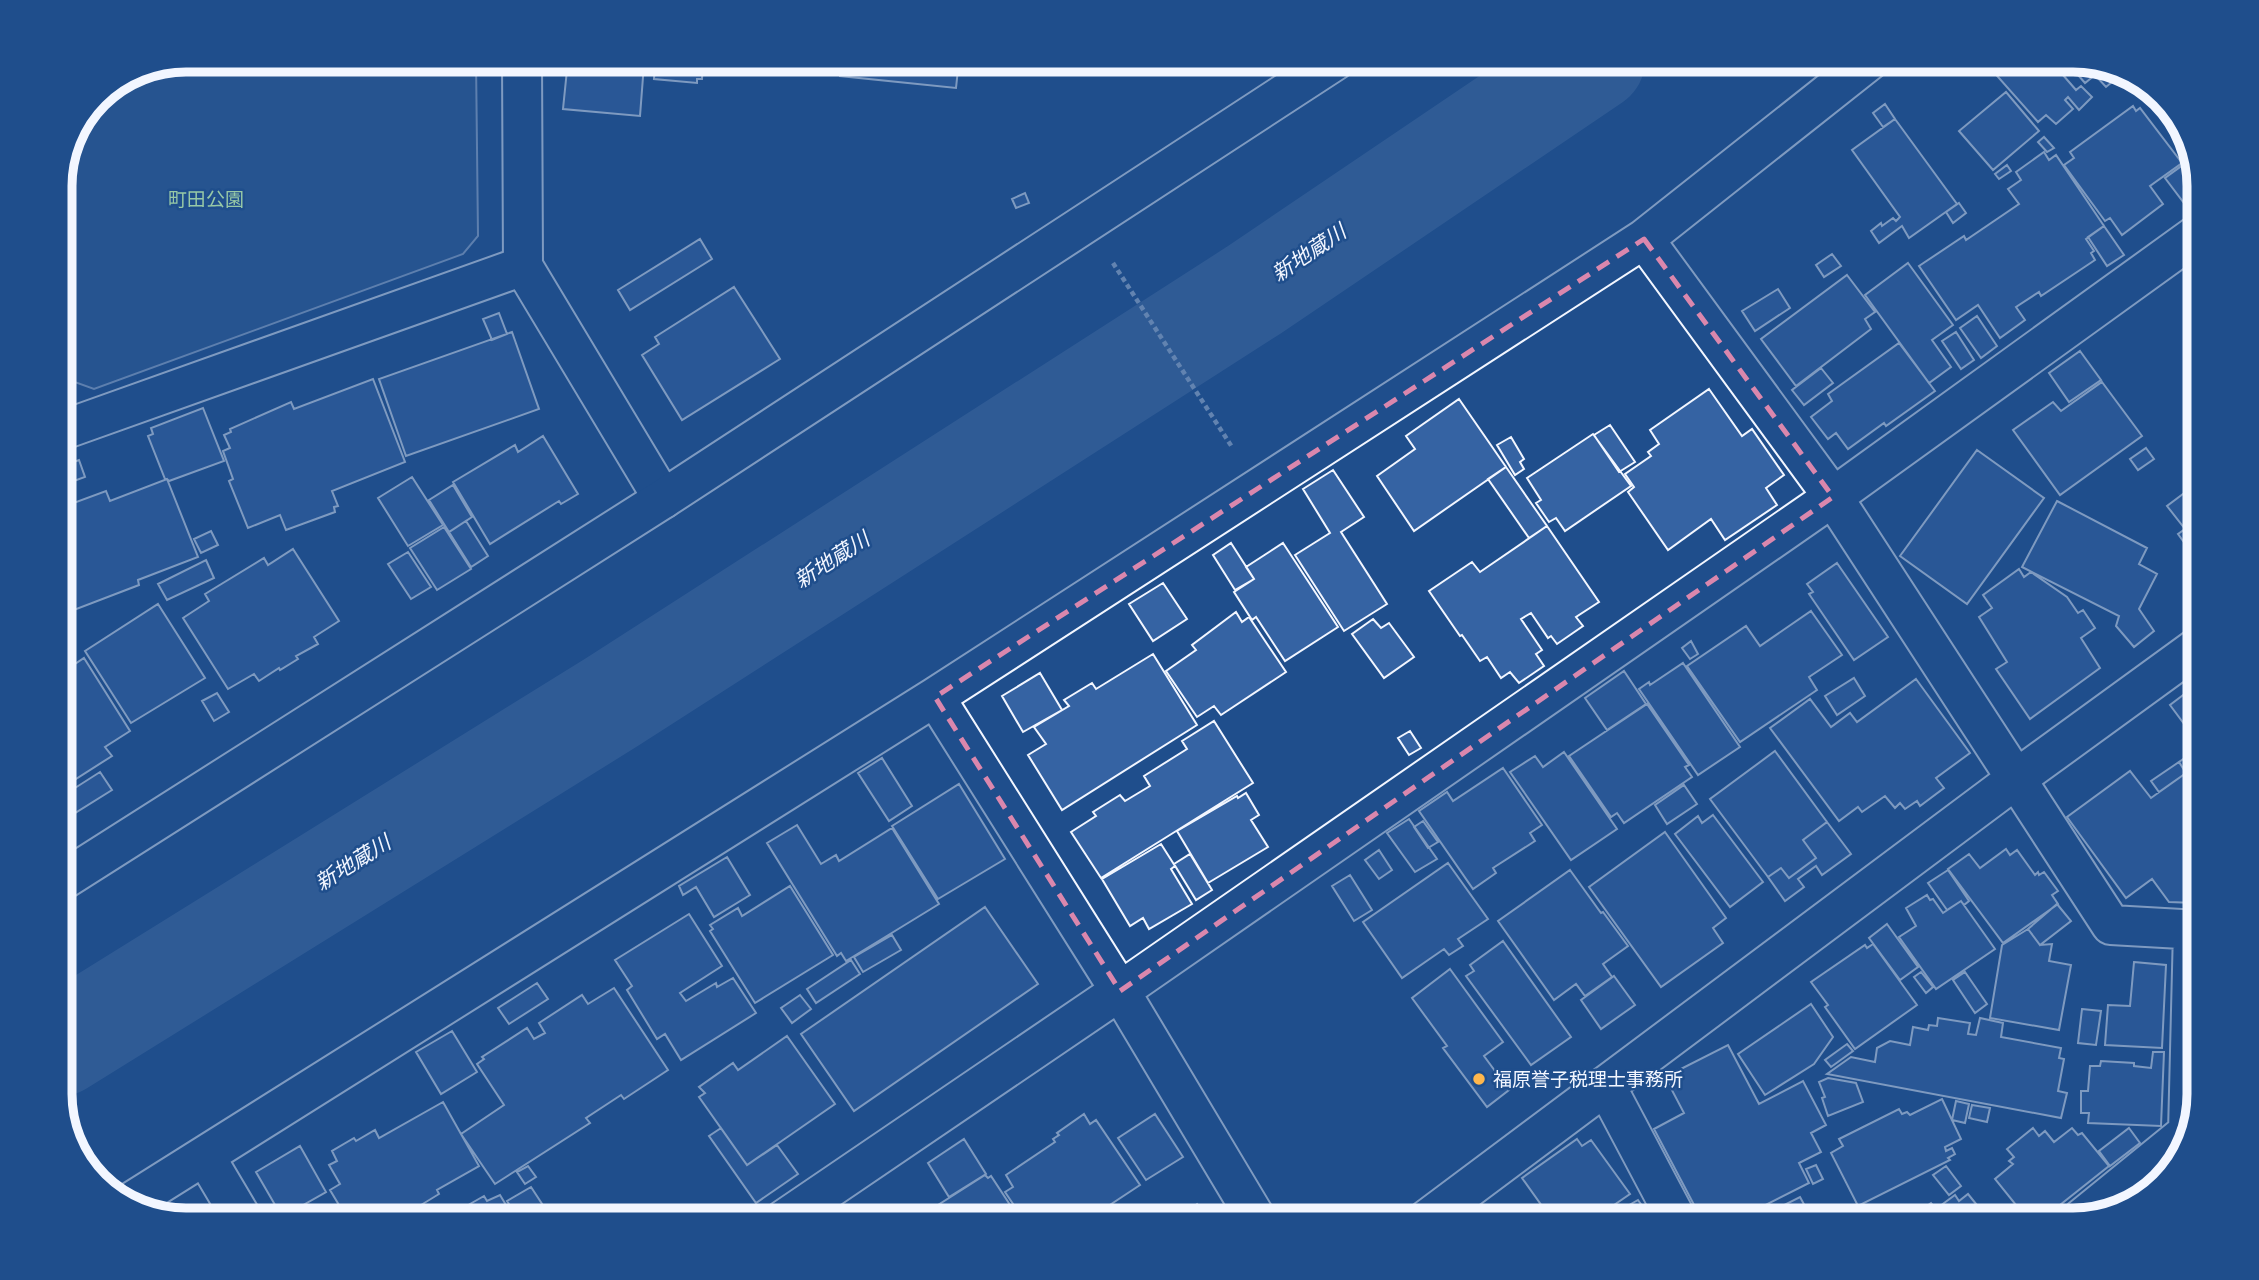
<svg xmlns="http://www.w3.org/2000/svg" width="2259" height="1280" viewBox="0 0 2259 1280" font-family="Barlow,'Noto Sans JP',sans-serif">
<rect width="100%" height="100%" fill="#1f4e8c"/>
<!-- green -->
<path fill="#305b95" stroke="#a8bbd7" stroke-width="2" d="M185 60H476L478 236 463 254 94 389 69 380 60 366V178L97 96 138 69Z"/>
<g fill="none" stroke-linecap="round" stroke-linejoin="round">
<!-- river -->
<path stroke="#446ba0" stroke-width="102" d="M60 1045 612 702 1254 290 1594 60"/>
</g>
<!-- building -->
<path fill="#3563a3" stroke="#f2f6ff" stroke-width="2" d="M568 60H703L702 79H697V83L654 79 655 64H644L640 116 563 109Z
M841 60H959L956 88 840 76Z
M1983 60H2050L2076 90 2081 86 2092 97 2079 110 2068 97 2065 100 2073 109 2056 124 2046 115 2038 122Z
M2065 60H2074L2123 73 2106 87 2095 75 2085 83Z
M2006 92 2039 131 1993 170 1959 131Z
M1885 104 1895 119 1883 127 1873 113Z
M2133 106 2136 111 2140 108 2182 163 2150 186 2163 204 2122 235 2110 218 2105 221 2064 165 2074 158 2070 152Z
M1895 119 1957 204 1909 238 1902 226 1879 243 1871 231 1881 223 1882 226 1893 218 1896 221 1900 217 1852 150Z
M2044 137 2054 148 2047 152 2038 142Z
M2044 152 2049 160 2056 155 2104 226 2086 239 2094 251 2091 253 2095 260 2041 296 2039 292 2016 307 2025 320 2000 338 1978 305 1956 320 1919 266 1964 236 1966 240 2019 204 2008 189 2021 180 2016 172Z
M2007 165 2011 171 1999 179 1995 174Z
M2183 165 2199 188V197L2187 207 2165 178Z
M1025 193 1029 203 1016 208 1012 199Z
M1959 203 1966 213 1953 223 1946 212Z
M2104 226 2124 255 2107 266 2088 237Z
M700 239 712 259 630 310 618 290Z
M1832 254 1841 266 1824 277 1816 265Z
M1908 263 1953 325 1932 340 1951 367 1929 383 1865 295Z
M1847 275 1875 312 1865 319 1871 329 1796 386 1761 339Z
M734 287 780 359 682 420 642 355 659 344 655 337Z
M1778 289 1790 308 1755 331 1742 311Z
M499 313 507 334 492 340 483 319Z
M1977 316 1997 346 1981 358 1960 328Z
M512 332 539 409 406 456 379 379Z
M1956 332 1974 360 1961 369 1942 341Z
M1899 343 1935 391 1886 426 1884 423 1848 449 1836 433 1828 439 1811 417 1832 401 1828 394Z
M2080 351 2101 380 2069 402 2049 373Z
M1821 368 1833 383 1804 405 1792 390Z
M373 379 405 462 332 491 338 506 334 507 335 512 286 530 280 515 248 528 229 481 233 479 223 451 230 448 224 435 231 432 230 429 291 402 294 409Z
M2102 382 2142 436 2060 495 2013 430 2053 402 2061 411Z
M1709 389 1742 436 1752 429 1784 475 1766 488 1777 505 1725 540 1711 519 1668 550 1628 492 1634 487 1625 474 1651 456 1648 452 1659 444 1650 430Z
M1459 399 1506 467 1414 531 1377 476 1415 449 1406 436Z
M203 408 224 461 169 481 167 479H165L148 436 153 434 151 428Z
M1610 425 1635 462 1619 472 1594 435Z
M1593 434 1631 486 1565 531 1556 518 1549 522 1536 503 1541 500 1527 478Z
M543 436 578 494 561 504 559 501 490 544 453 482 515 445 518 452Z
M1511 437 1524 459 1520 462 1524 469 1515 475 1497 445Z
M2146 448 2154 459 2138 470 2130 459Z
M1977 450 2044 498 1967 604 1900 556Z
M79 460 85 477 60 486V467Z
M1506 467 1547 526 1529 538 1488 479Z
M1333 470 1364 517 1341 532 1387 604 1344 631 1295 555 1330 533 1303 489Z
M412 477 443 525 408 546 378 498Z
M167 479 198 557 138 580 139 585 71 611 74 617 60 622V520L72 515 68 505 106 491 110 501Z
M2199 482V563L2178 534 2185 529 2167 506Z
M453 485 472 517 449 532 429 500Z
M2057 501 2147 548 2139 564 2157 574 2139 609 2154 631 2134 647 2116 626 2119 616 2022 567Z
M466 521 488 556 471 567 449 532Z
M1547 526 1599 602 1576 617 1583 626 1557 644 1551 636 1548 638 1531 613 1521 619 1542 650 1536 654 1544 666 1519 683 1510 672 1501 678 1487 657 1480 661 1462 635 1460 636 1429 591 1472 562 1480 572Z
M444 527 471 569 437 590 410 548Z
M211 531 218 545 201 553 194 539Z
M1231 543 1254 579 1235 590 1213 555Z
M1283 543 1338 627 1285 661 1256 617 1252 620 1234 592 1254 579 1246 567Z
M293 549 339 621 314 637 318 644 296 656 298 659 280 670 279 668 259 681 254 674 228 689 183 618 209 601 205 594 264 558 268 565Z
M408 552 431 587 411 599 388 564Z
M206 560 214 578 167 600 158 584Z
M1837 563 1888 637 1854 660 1809 594 1813 592 1807 584Z
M2019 569 2024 577 2031 572 2067 597 2078 613 2083 610 2095 628 2081 638 2100 668 2030 719 1996 669 2007 662 1979 617 1992 608 1983 595Z
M1163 583 1187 619 1153 641 1129 604Z
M158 604 205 678 131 723 85 651Z
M1811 611 1842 655 1809 677 1817 690 1740 742 1687 666 1746 626 1760 646Z
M1236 612 1242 622 1249 617 1286 672 1221 715 1214 706 1197 717 1166 671 1196 650 1192 645Z
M1373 619 1381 628 1389 623 1414 657 1384 678 1352 634Z
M1691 641 1698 654 1690 659 1682 648Z
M1153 654 1197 725 1062 810 1028 755 1046 744 1034 727 1069 706 1064 700 1092 683 1096 689Z
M84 658 130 731 105 747 112 756 68 784 62 774 60 775V674Z
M1683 663 1740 747 1698 775 1639 689 1649 682 1650 685Z
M1624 671 1646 704 1607 730 1585 698Z
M1040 673 1062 710 1023 732 1002 696Z
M1854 678 1865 696 1837 715 1825 696Z
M1916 679 1970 753 1936 778 1944 788 1920 806 1917 801 1905 809 1900 803 1895 808 1885 796 1862 812 1858 807 1839 821 1770 728 1810 699 1831 727 1850 713 1857 722Z
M2199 683V744L2170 705Z
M217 693 229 712 214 721 202 701Z
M1647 704 1689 765 1685 767 1692 777 1624 823 1617 813 1611 817 1569 756Z
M1214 721 1253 783 1101 878 1071 832 1096 816 1093 812 1120 795 1125 801 1150 786 1144 776 1187 749 1182 741Z
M1410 731 1421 748 1409 755 1398 738Z
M2199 748V900L2195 903 2169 902 2152 879 2126 898 2067 817 2130 771 2151 798 2186 773 2179 762Z
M1775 751 1827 822 1803 840 1816 858 1789 878 1781 868 1768 877 1710 799Z
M1564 752 1617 829 1571 860 1510 772 1535 756 1543 767Z
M882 758 912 806 889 821 858 773Z
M2179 762 2186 773 2159 792 2151 781Z
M1503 768 1542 825 1530 833 1535 841 1493 868 1496 873 1473 889 1419 811 1447 792 1453 801Z
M100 772 112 790 75 813 64 795Z
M959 784 1005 859 938 899 892 826Z
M1684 785 1697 804 1667 824 1655 805Z
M1246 793 1259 815 1251 820 1268 847 1208 883 1177 831 1237 796 1238 798Z
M1713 815 1763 882 1730 907 1675 834 1698 816 1702 823Z
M1409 819 1437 859 1415 872 1387 833Z
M1423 821 1438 842 1428 848 1414 827Z
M1827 822 1851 854 1822 875 1816 866 1798 879 1804 887 1785 901 1768 877 1781 868 1789 878 1816 858 1803 840Z
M797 825 821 864 836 855 839 861 892 828 939 904 846 961 841 953 837 956 767 843Z
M1665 832 1726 918 1713 928 1723 943 1661 987 1589 887Z
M1161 844 1175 866 1171 869 1192 904 1149 929 1143 918 1130 926 1102 879Z
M2006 849 2010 855 2017 850 2035 875 2038 872 2039 875 2044 872 2058 891 2052 895 2058 904 2003 943 1948 869 1969 854 1980 868Z
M1379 850 1392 870 1379 879 1365 860Z
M1190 854 1212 890 1196 900 1174 864Z
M727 857 750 895 714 917 696 887 683 895 679 886Z
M1448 863 1488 919 1458 939 1463 946 1449 955 1444 949 1402 978 1363 922Z
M1570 870 1601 913 1603 912 1628 946 1603 964 1612 977 1585 996 1576 984 1554 1000 1498 921Z
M1948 870 1969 901 1964 905 1961 901 1947 910 1928 883Z
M1350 875 1372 910 1354 921 1332 886Z
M790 886 833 955 755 1003 710 931 713 929 710 925 738 908 742 916Z
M1927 895 1930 900 1933 899 1943 913 1961 901 1995 949 1936 989 1899 937 1916 926 1906 908Z
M2057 904 2071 921 2040 945 2028 929Z
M985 907 1038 984 854 1111 801 1034Z
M689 914 722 966 680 993 686 1001 716 983 717 987 733 978 756 1013 681 1060 665 1034 657 1039 627 990 632 986 615 960Z
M1887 924 1918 967 1900 980 1869 938Z
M2028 929 2040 945 2052 944 2049 961 2071 965 2059 1030 1990 1018 2002 945Z
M892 935 901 950 863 972 854 957Z
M1503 941 1571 1037 1531 1065 1466 976 1474 971 1470 965Z
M1873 944 1917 1005 1855 1049 1825 1007 1828 1005 1811 982 1865 945 1867 948Z
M851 960 860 974 816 1003 807 989Z
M2134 962 2166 965 2162 1048 2105 1045 2108 1005 2130 1006Z
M1450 969 1503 1042 1484 1056 1509 1090 1487 1107 1443 1048 1447 1046 1412 998Z
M1921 972 1933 987 1926 993 1914 977Z
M1965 972 1987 1004 1975 1013 1953 980Z
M1614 976 1635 1005 1601 1029 1581 1000Z
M537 983 548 999 509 1024 498 1008Z
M614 988 668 1070 624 1099 621 1095 586 1118 590 1123 495 1184 461 1134 504 1105 477 1064 484 1059 482 1057 527 1028 534 1039 545 1033 539 1023 582 995 588 1004Z
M800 995 811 1009 792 1023 781 1008Z
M1811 1004 1833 1037 1814 1064 1765 1095 1738 1054Z
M2082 1009 2101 1011 2096 1045 2078 1043Z
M1938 1018 1970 1023 1968 1034 1976 1035 1980 1018 2003 1023 2001 1037 2061 1048 2059 1058 2064 1059 2058 1091 2067 1093 2061 1118 1827 1074 1851 1057 1875 1062 1877 1048 1890 1041 1910 1045 1913 1027 1928 1030 1929 1025 1937 1026Z
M452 1031 477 1072 441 1094 416 1052Z
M787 1036 835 1104 747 1165 699 1097 705 1093 699 1087 733 1063 738 1070Z
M1847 1044 1853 1051 1831 1067 1825 1060Z
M1728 1045 1759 1104 1803 1081 1826 1125 1811 1133 1821 1152 1799 1163 1809 1183 1736 1220H1702L1654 1129 1684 1113 1665 1077Z
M2153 1052H2164L2161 1126 2088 1123 2089 1113H2081V1091H2088L2090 1066H2100L2101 1061 2134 1063V1066L2151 1068Z
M1828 1078 1856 1083 1863 1102 1828 1116 1822 1098 1825 1097 1819 1082Z
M1942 1099 1961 1139 1945 1147 1946 1151 1952 1148 1955 1154 1948 1158 1950 1160 1858 1206 1831 1153 1843 1146 1839 1139 1899 1109 1902 1114 1907 1112 1910 1115Z
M1956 1101 1969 1104 1965 1123 1952 1120Z
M443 1102 479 1166 437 1190 439 1194 403 1216 399 1210 393 1214 392 1211 379 1218 374 1209 354 1220H348L330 1190 340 1184 329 1165 337 1161 332 1151 354 1138 356 1141 375 1130 379 1138Z
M1972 1105 1990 1108 1987 1122 1969 1118Z
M1084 1114 1090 1124 1096 1120 1140 1185 1087 1220H1024L1005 1192 1013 1187 1006 1175 1055 1142 1053 1139 1059 1135 1057 1133Z
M1155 1114 1183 1157 1146 1180 1118 1138Z
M721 1128 747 1165 777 1145 798 1174 756 1203 709 1136Z
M2033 1128 2039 1136 2045 1131 2054 1142 2072 1128 2078 1135 2082 1133 2109 1166 2041 1220H2028L1995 1179 2013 1164 2009 1161 2014 1157 2007 1149Z
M2129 1128 2140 1143 2110 1166 2099 1151Z
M964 1139 986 1174 949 1197 928 1163Z
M1577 1139 1582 1146 1591 1140 1630 1194 1592 1220H1552L1522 1178Z
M300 1146 326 1192 282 1217 256 1172Z
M1816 1165 1823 1179 1813 1184 1806 1169Z
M528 1166 536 1177 525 1184 517 1172Z
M1946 1166 1961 1186 1949 1195 1933 1175Z
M985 1175 988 1178 991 1176 1020 1220H940L935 1213 941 1209 938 1205Z
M531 1187 550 1216 544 1220H519L507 1201Z
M1968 1194 1989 1220H1907L1931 1203 1936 1209 1955 1195 1959 1201Z
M500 1195 515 1220H442L484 1196 487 1201Z
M1800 1197 1812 1219 1755 1220Z
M1638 1200 1643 1207 1648 1203 1658 1220H1603Z
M1197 1204 1210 1220H1175Z"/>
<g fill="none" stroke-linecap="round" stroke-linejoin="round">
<defs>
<path id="minor" d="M522 60 523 266 663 499
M1644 239 1833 497 2111 925 2199 930
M60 431 523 266
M935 697 1120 991 1257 1220
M1606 1086 1677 1220
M205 1156 243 1220
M126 1205 935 697 1644 239 1870 60
M2081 1219 2188 1132 2193 930
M783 1220 1120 991 1833 497 2199 233
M1426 1220 2016 779 2199 646"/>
<path id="tertiary" d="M60 882 663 499 1336 60"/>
</defs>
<!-- minor casing -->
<use href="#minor" stroke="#f2f6ff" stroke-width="42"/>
<!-- tertiary casing -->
<use href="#tertiary" stroke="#f2f6ff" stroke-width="42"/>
<!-- path -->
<path stroke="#b3c4dc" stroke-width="4.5" stroke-dasharray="5 3.5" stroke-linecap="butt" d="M1113 263 1232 447"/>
<!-- minor -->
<use href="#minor" stroke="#1f4e8c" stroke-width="38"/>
<!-- tertiary -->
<use href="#tertiary" stroke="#1f4e8c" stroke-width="38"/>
</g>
<!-- marked area -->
<path d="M0 0H2259V1280H0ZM1644 239 1833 497 1120 991 935 697Z" fill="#1f4e8c" fill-opacity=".55" fill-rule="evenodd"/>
<path fill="none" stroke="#da87ad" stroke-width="5" stroke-dasharray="14 9" stroke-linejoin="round" d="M1644 239 1833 497 1120 991 935 697Z"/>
<!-- markers -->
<circle fill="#ffb74d" stroke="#1f4e8c" stroke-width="2.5" cx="1479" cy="1079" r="7"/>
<g text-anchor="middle" stroke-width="5" stroke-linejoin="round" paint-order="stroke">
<!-- park labels -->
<g font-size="19" fill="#97c8a6" stroke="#1f4e8c">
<text x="206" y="206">町田公園</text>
</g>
<!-- poi labels -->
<g font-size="19" fill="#f2f6ff" stroke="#1f4e8c" text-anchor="start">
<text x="1493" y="1086">福原誉子税理士事務所</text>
</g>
<!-- water labels -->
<g font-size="21" font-style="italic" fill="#f2f6ff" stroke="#1f4e8c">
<text transform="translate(1309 253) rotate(-34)" y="7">新地蔵川</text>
<text transform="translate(832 560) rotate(-33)" y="7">新地蔵川</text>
<text transform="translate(353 863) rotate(-32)" y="7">新地蔵川</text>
</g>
</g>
<!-- crop -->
<path d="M0 0H2259V1280H0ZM186 72H2073A114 114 0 0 1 2187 186V1094A114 114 0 0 1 2073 1208H186A114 114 0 0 1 72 1094V186A114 114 0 0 1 186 72Z" fill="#1f4e8c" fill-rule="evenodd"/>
<path fill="none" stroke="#f2f6ff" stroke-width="9" d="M186 72H2073A114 114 0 0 1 2187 186V1094A114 114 0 0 1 2073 1208H186A114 114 0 0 1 72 1094V186A114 114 0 0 1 186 72Z"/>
</svg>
